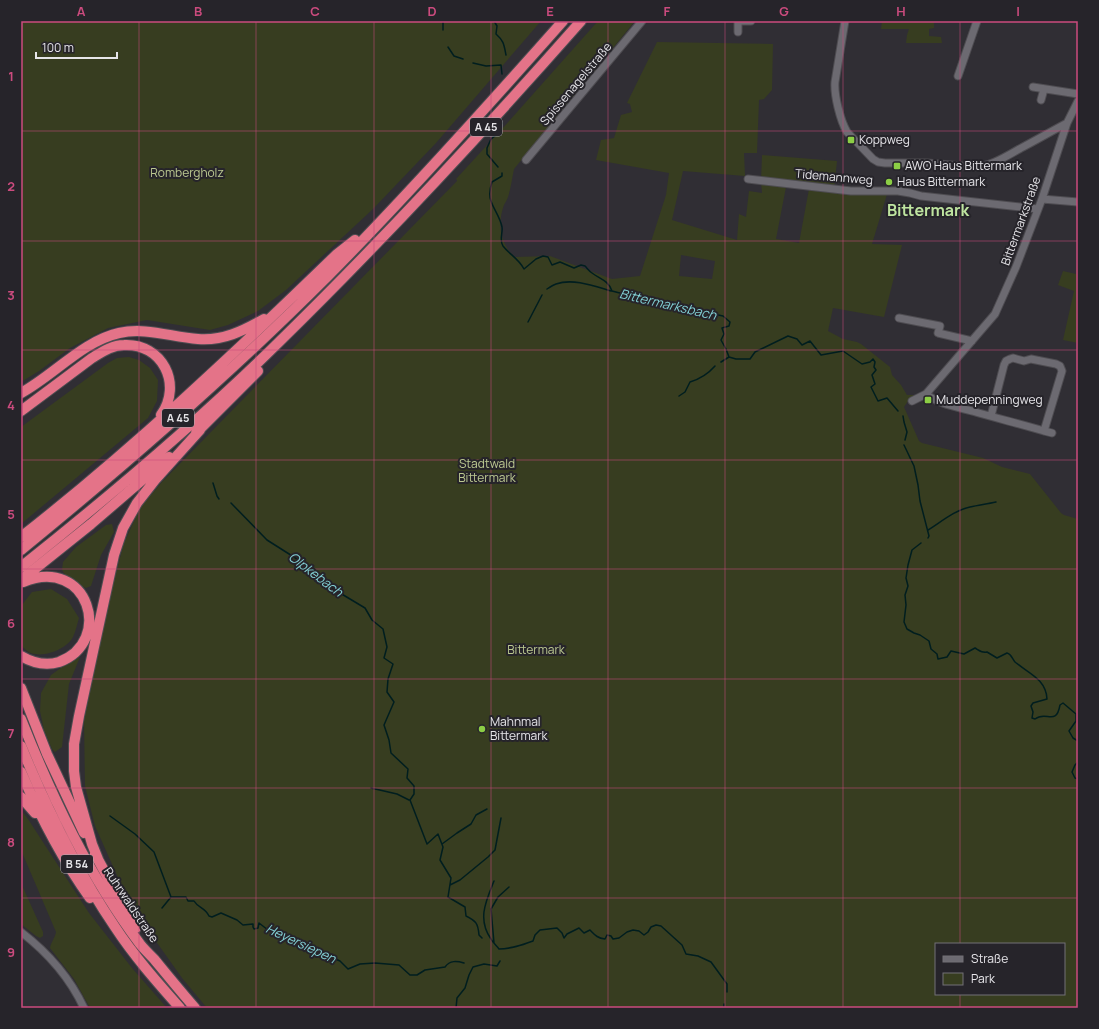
<svg xmlns="http://www.w3.org/2000/svg" width="1099" height="1029" viewBox="0 0 1099 1029" font-family="Manrope,sans-serif">
<rect width="100%" height="100%" fill="#302e34"/>
<!-- green -->
<path fill="#373d20" fill-rule="evenodd" d="M21 21H541L436 143 373 209 286 290 258 311 228 325 210 330 147 320 108 328 70 348 39 371 21 382Z
M598 21H635L514 169C512 178 511 188 508 197 507 200 505 203 504 205 497 223 500 245 515 257L550 256 612 279 640 276 666 195 669 173 596 160 601 140 614 138 621 115 632 112 630 104 627 103 657 42 773 44 772 90 764 99 759 100 757 153H744L745 176 683 171 672 220 737 240 739 214 746 217 749 191 762 193 761 181 762 155 837 161 834 189 888 191 872 244 902 245 884 317 833 308 828 331 843 339 857 342 861 344 890 367 892 375 901 385 907 395H915L910 398 904 407 919 441 922 443 983 458 1002 467 1030 474 1061 513 1064 515 1078 519V1008H207L182 978 138 916 120 882 95 826 85 786 84 721 110 595 124 543 140 508 161 483 457 181V180L456 179 501 130ZM786 187 809 189 799 243 776 239ZM681 255 715 261 712 279 679 276ZM936 944H1064V994H936Z
M882 21H936H934V28L929 29V36L941 37 942 43H906L907 35 909 29H881Z
M1078 249V343L1063 340 1074 291 1058 285 1063 271 1076 274Z
M129 357 139 360 150 368 158 380 157 401 148 418 21 524V427L108 363 117 358Z
M112 524 114 532 101 555 91 586 86 588 81 586 74 580 67 578 62 570 63 562 76 547 106 525Z
M51 589 67 599 79 618C77 624 76 631 73 637 67 649 44 658 31 653 27 652 24 648 21 645V606L32 592Z
M80 657 69 684 62 747 55 752 52 749 44 730 40 711 41 693 51 675 65 665Z
M21 810 28 819 89 913 132 968 167 1008H90L74 979 50 948C51 942 55 938 56 932L21 850Z
M21 883 43 932V936L40 938 36 936 21 924Z"/>
<g fill="none" stroke-linecap="round" stroke-linejoin="round">
<!-- stream -->
<path stroke="#001e1f" stroke-width="1.5" d="M494 21 497 26 496 34C504 41 504 45 506 55
M443 30V21
M448 47 454 56 463 59
M473 63 486 66 501 65 502 74
M498 167 487 154V148L491 139 495 136 500 128 502 123
M502 173V176L492 182C490 188 489 196 491 201 494 210 500 217 502 227 503 233 499 240 503 246 509 254 519 259 524 269L536 259 543 256 548 257 552 265 560 262 574 268 581 265 585 266C587 268 589 271 592 273 600 279 608 280 612 291L643 299 723 316 730 322 729 326 722 328 724 334 721 340 726 349 729 357 736 359H750L755 352 788 336 797 339 802 345 810 341 821 355 843 351 862 364 870 362 873 359 875 362 874 367 876 370 872 375 875 384 871 387 878 401 887 398 898 411
M547 289C550 287 553 285 556 284 573 278 594 286 611 291
M528 322 542 295
M721 362 729 357
M679 396 685 392 690 382C700 379 708 374 715 366
M903 416 904 422 907 432 905 440
M904 445 914 466 918 485 920 501 929 536 928 538
M213 483 217 496 219 499
M231 503 267 540 297 559 325 584 365 608 372 620 383 629 387 647 384 658 393 664 388 679 387 692 394 702 384 725 389 740 391 753 408 769 407 778 414 786V794L410 800 427 844 438 834 443 847 440 860 451 878 448 897 465 907 466 916C476 921 478 923 479 935L482 938
M928 530C941 522 955 510 970 507 979 505 987 504 996 502
M921 543 912 550 908 565 906 578 908 586 905 595 906 605 904 622 907 629 914 633 920 635 929 641 931 649 937 654 938 659 947 657 951 651 964 654 975 648C980 651 982 653 987 652L997 658 1007 653C1011 654 1012 658 1015 662 1028 673 1046 679 1047 699L1033 703 1031 706 1033 712 1032 718 1035 719C1046 710 1056 727 1060 705L1063 703 1076 714V721L1069 731 1073 738 1078 741
M1078 762 1075 765 1072 772 1075 778 1078 779
M371 788 397 794 409 800
M110 816 135 834 154 852 171 897
M442 844 457 833 471 824 476 815 487 809
M494 881C486 901 477 919 491 939 493 943 497 946 499 949 511 949 522 945 533 941L535 935 540 930 557 928 562 933 564 938 567 934 579 928 584 933 590 930C595 935 597 938 605 939L607 935 611 936 613 939 619 938 627 932 633 930 639 931 644 935 648 932 651 927 656 925 661 926 682 945 686 954 698 956 711 962 727 984V992
M450 885 460 880 488 857 495 850 501 818
M162 908 171 897H186L188 901H194C198 908 205 907 209 916L212 917 221 913 237 920 243 925 253 924V927L254 929 258 928 259 923 268 930 292 940H299L306 947 312 946 324 954 340 961 348 969 360 964 375 963 399 965 410 975H417L425 970 445 967C450 960 457 961 464 963
M494 943 491 909 498 897 509 887
M724 1004V1008
M456 1008 457 998 465 988 469 975 473 967 484 964 497 966 500 961"/>
<defs>
<path id="minor" d="M845 21 835 82C834 95 840 120 847 132L873 159 878 162 885 163H927L974 167C991 167 1008 155 1023 147 1038 139 1052 131 1067 123
M738 32V21H751
M958 76 977 21
M1033 87 1078 94
M1041 100 1044 89
M526 160 642 21
M748 179 851 191H898L910 193 921 196 1038 209
M1042 199 1078 202
M899 318 940 326 938 333 972 341
M926 394C938 404 957 407 972 411 996 418 1020 424 1044 431L1062 371 1060 366 1056 364 1031 359 1024 361 1013 358 1010 359 1006 361 1004 365 991 416
M912 401 926 394 995 314 1016 267 1042 199 1067 123 1078 101
M1044 431 1052 433
M21 932C47 952 70 978 84 1008"/>
<path id="highway" d="M21 393C54 375 83 341 119 333 146 327 171 337 198 339 223 341 243 331 264 319
M21 411 92 358C102 352 112 345 124 345 162 343 183 384 161 415
M196 433 258 371
M21 537C132 450 235 353 336 255L355 240
M21 550C128 463 231 373 328 276 409 194 486 108 563 21
M21 567C110 496 198 422 279 342 384 239 484 131 581 21
M21 580 91 524 169 457
M21 656C33 663 46 666 59 662 114 642 89 555 23 582
M21 688 47 754 84 833
M21 719C52 797 89 876 140 944 144 949 149 954 154 959 168 976 181 992 195 1008
M21 746C47 809 77 871 115 927 134 956 157 982 180 1008
M21 772C40 816 62 859 90 898
M21 797 35 813
M95 854 113 887 136 928
M98 859 92 844 76 787 74 771V744L79 716 114 555 123 528 137 503 155 480 200 430"/>
</defs>
<!-- minor casing -->
<use href="#minor" stroke="#4e4c51" stroke-width="9"/>
<!-- highway casing -->
<use href="#highway" stroke="#4e4c51" stroke-width="12"/>
<!-- minor -->
<use href="#minor" stroke="#6c6a71" stroke-width="7"/>
<!-- highway -->
<use href="#highway" stroke="#e47388" stroke-width="10"/>
</g>
<!-- grid -->
<path fill="none" stroke="#cb4b7e" stroke-width="1" stroke-opacity="0.55" d="M139 21V1008M256 21V1008M374 21V1008M491 21V1008M608 21V1008M725 21V1008M843 21V1008M960 21V944M21 131H1078M21 241H1078M21 350H1078M21 460H1078M21 569H1078M21 679H1078M21 788H1078M21 898H1078M960 994V1008"/>
<!-- markers -->
<g fill="#8cce45" stroke="#26242a" stroke-width="1.5">
<rect x="847" y="136" width="8" height="8" rx="2"/>
<rect x="893" y="162" width="8" height="8" rx="2"/>
<circle cx="889" cy="182" r="4"/>
<rect x="924" y="396" width="8" height="8" rx="2"/>
<circle cx="482" cy="729" r="4"/>
</g>
<g text-anchor="middle" stroke-width="4" stroke-linejoin="round" paint-order="stroke">
<!-- shield labels -->
<g fill="#26242a" stroke="#acabb0" stroke-width="1">
<rect x="470" y="118" width="32" height="18" rx="3"/>
<rect x="162" y="409" width="32" height="18" rx="3"/>
<rect x="61" y="855" width="32" height="18" rx="3"/>
</g>
<g font-size="11" font-weight="bold" fill="#e6e5e9">
<text x="486" y="131">A 45</text>
<text x="178" y="422">A 45</text>
<text x="77" y="868">B 54</text>
</g>
<!-- street labels -->
<g font-size="12" fill="#e6e5e9" stroke="#26242a">
<text transform="translate(576 84) rotate(-50)" y="4">Spissenagelstraße</text>
<text transform="translate(834 177) rotate(5)" y="4">Tidemannweg</text>
<text transform="translate(1021 221) rotate(-70)" y="4">Bittermarkstraße</text>
<text transform="translate(131 905) rotate(56)" y="4">Ruhrwaldstraße</text>
</g>
<!-- poi labels -->
<g font-size="12" fill="#e6e5e9" stroke="#26242a" text-anchor="start">
<text x="859" y="144">Koppweg</text>
<text x="905" y="170">AWO Haus Bittermark</text>
<text x="897" y="186">Haus Bittermark</text>
<text x="936" y="404">Muddepenningweg</text>
<text x="490" y="726">Mahnmal<tspan x="490" dy="14">Bittermark</tspan></text>
</g>
<!-- park labels -->
<g font-size="12" fill="#bcc991" stroke="#26242a">
<text x="187" y="177">Rombergholz</text>
<text x="487" y="468">Stadtwald<tspan x="487" dy="14">Bittermark</tspan></text>
<text x="536" y="654">Bittermark</text>
</g>
<!-- water labels -->
<g font-size="13" font-style="italic" fill="#82d0d4" stroke="#26242a">
<text transform="translate(668 304) rotate(13)" y="5">Bittermarksbach</text>
<text transform="translate(316 574) rotate(37)" y="5">Olpkebach</text>
<text transform="translate(301 943) rotate(25)" y="5">Heyersiepen</text>
</g>
<!-- district labels -->
<g font-size="16" font-weight="bold" fill="#bfe5a0" stroke="#26242a">
<text x="928" y="216">Bittermark</text>
</g>
</g>
<!-- border -->
<rect width="1099" height="1029" fill="none" stroke="#26242a" stroke-width="44"/>
<!-- legend -->
<rect x="935" y="943" width="130" height="52" fill="#26242a" stroke="#737176"/>
<rect x="943" y="956" width="20" height="6" fill="#6c6a71" stroke="#737176"/>
<text x="971" y="963" font-size="12" fill="#e6e5e9">Straße</text>
<rect x="943" y="973" width="20" height="12" fill="#373d20" stroke="#737176"/>
<text x="971" y="983" font-size="12" fill="#e6e5e9">Park</text>
<!-- scale -->
<path d="M36 52v6h81v-6" fill="none" stroke="#e6e5e9" stroke-width="2"/>
<text x="42" y="52" font-size="12" fill="#e6e5e9" stroke="#26242a" stroke-width="3" paint-order="stroke">100 m</text>
<rect x="22" y="22" width="1055" height="985" fill="none" stroke="#cb4b7e" stroke-width="1.5"/>
<g font-size="13" text-anchor="middle" font-weight="bold" fill="#cb4b7e">
<text x="81" y="16">A</text>
<text x="198" y="16">B</text>
<text x="315" y="16">C</text>
<text x="432" y="16">D</text>
<text x="550" y="16">E</text>
<text x="667" y="16">F</text>
<text x="784" y="16">G</text>
<text x="901" y="16">H</text>
<text x="1018" y="16">I</text>
<text x="11" y="81">1</text>
<text x="11" y="191">2</text>
<text x="11" y="300">3</text>
<text x="11" y="410">4</text>
<text x="11" y="519">5</text>
<text x="11" y="628">6</text>
<text x="11" y="738">7</text>
<text x="11" y="847">8</text>
<text x="11" y="957">9</text>
</g>
</svg>
